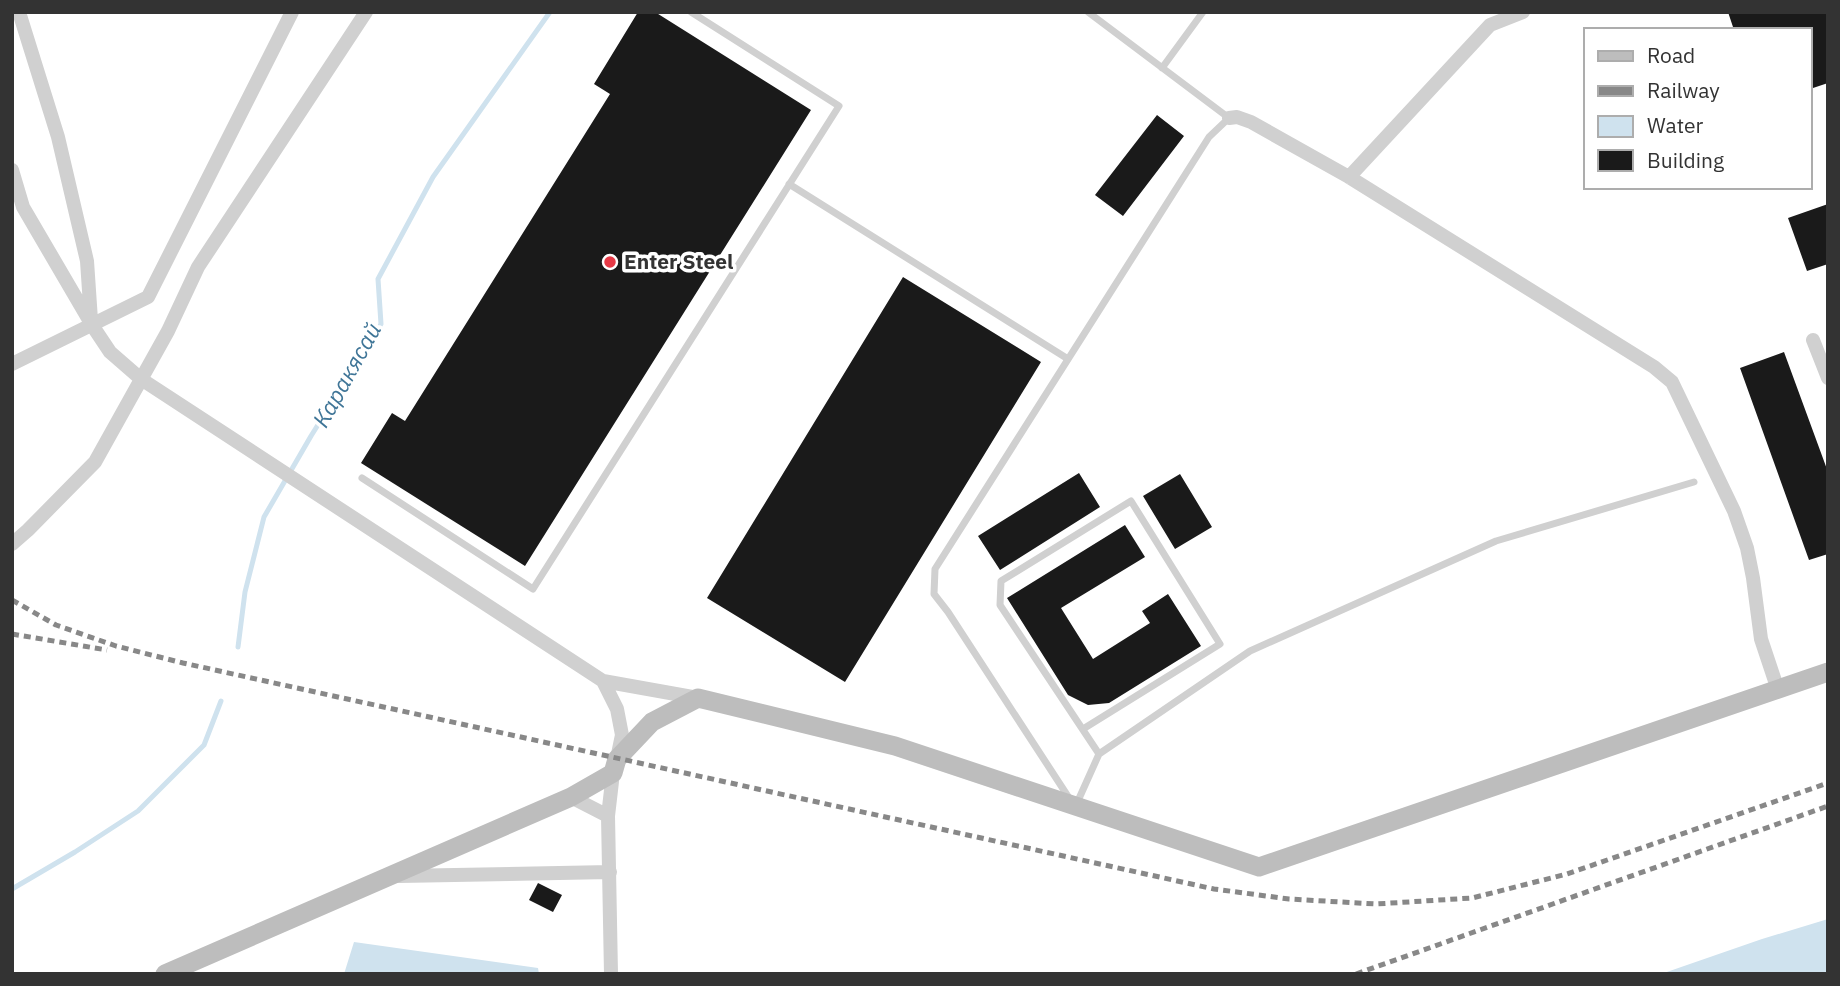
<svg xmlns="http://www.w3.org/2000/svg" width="1840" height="986" viewBox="0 0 1840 986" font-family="'IBM Plex Sans',sans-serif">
<rect width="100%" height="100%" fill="#fff"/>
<!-- water -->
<path fill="#cfe2ee" d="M1828 919V974H1661L1762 939Z
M354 942 538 968 539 974H344Z"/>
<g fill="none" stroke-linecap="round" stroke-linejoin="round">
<!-- stream -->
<path stroke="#cfe2ee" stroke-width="5" d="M238 647 245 592 264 517 311 436 381 324 378 279 433 177 550 12
M12 889 75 852 138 811 204 745 221 701"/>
</g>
<!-- building -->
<path fill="#1a1a1a" d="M638 12H655L811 110 525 566 361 463 392 413 405 421 610 94 594 84Z
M1728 12H1828V83L1810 89V30H1734Z
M1157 115 1184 136 1123 216 1095 195Z
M1828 204V264L1807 271 1788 218Z
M903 277 1041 362 845 682 707 598Z
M1784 352 1828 472V554L1809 560 1740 368Z
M1079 473 1100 507 1000 570 978 536Z
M1180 474 1212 527 1175 549 1143 496Z
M1125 525 1145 557 1061 608 1093 659 1150 623 1142 611 1168 594 1201 646 1109 703 1088 705 1068 695 1007 598Z
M538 883 562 895 553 912 529 900Z"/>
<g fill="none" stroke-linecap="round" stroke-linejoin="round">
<!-- lane -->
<path stroke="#d0d0d0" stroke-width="7" d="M1162 68 1203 12
M789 184 1068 359
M362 478 533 589 839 106 691 12
M1083 729 1220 644 1131 501 1001 581 1000 605 1099 754
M1071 801 948 612 934 594 935 569 1209 137 1229 118 1088 12
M1077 803 1099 754 1250 651 1496 541 1694 482"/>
<!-- street -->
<path stroke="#d0d0d0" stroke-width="14" d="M19 12 58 137 87 261 91 320
M1229 118 1237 117 1251 122 1349 177 1654 367 1672 382 1734 511 1747 548 1753 578 1761 639 1778 690
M12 170 23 207 92 325 110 352 141 379 603 681 698 698
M1349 177 1490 25 1523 12
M1813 340 1828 378
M12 364 148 297 292 12
M12 544 28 530 95 462 168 331 198 267 366 12
M603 681 617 709 622 735 617 759
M571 797 608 816
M399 876 610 872
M611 974 608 816 613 773"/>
<!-- secondary -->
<path stroke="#bdbdbd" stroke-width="19" d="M165 974 571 797 613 773 617 759 652 722 698 698 895 746 1259 867 1828 672"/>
<!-- rail -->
<path stroke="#888" stroke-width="5" stroke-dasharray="7 5" stroke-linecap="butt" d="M12 600 56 625 116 646 183 663 1214 889 1289 899 1376 904 1472 898 1567 874 1828 783
M12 634 107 650
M1356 974 1828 806"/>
</g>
<!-- markers -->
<circle fill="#e63946" stroke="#fff" stroke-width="2.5" cx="610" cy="262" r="7"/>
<g text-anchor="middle" stroke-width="7" stroke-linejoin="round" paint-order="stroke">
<!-- poi labels -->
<g font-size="21" font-weight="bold" fill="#333" stroke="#fff" text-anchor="start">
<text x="624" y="269">Enter Steel</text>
</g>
<!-- water labels -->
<g font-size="23" font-style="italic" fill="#3f7597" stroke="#fff">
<text transform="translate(347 375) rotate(-61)" y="8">Каракясай</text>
</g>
</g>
<!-- border -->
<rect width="1840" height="986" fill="none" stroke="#333333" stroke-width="28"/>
<!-- legend -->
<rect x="1584" y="28" width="228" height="161" fill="#ffffff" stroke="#adadad" stroke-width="2"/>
<rect x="1598" y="51" width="35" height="10" fill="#bdbdbd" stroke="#adadad" stroke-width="2"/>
<text x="1647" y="63" font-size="21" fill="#333333">Road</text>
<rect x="1598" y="86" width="35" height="10" fill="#888888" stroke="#adadad" stroke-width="2"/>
<text x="1647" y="98" font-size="21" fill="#333333">Railway</text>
<rect x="1598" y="116" width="35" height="21" fill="#cfe2ee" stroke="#adadad" stroke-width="2"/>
<text x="1647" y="133" font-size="21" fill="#333333">Water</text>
<rect x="1598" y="150" width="35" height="21" fill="#1a1a1a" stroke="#adadad" stroke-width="2"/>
<text x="1647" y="168" font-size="21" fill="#333333">Building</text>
</svg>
